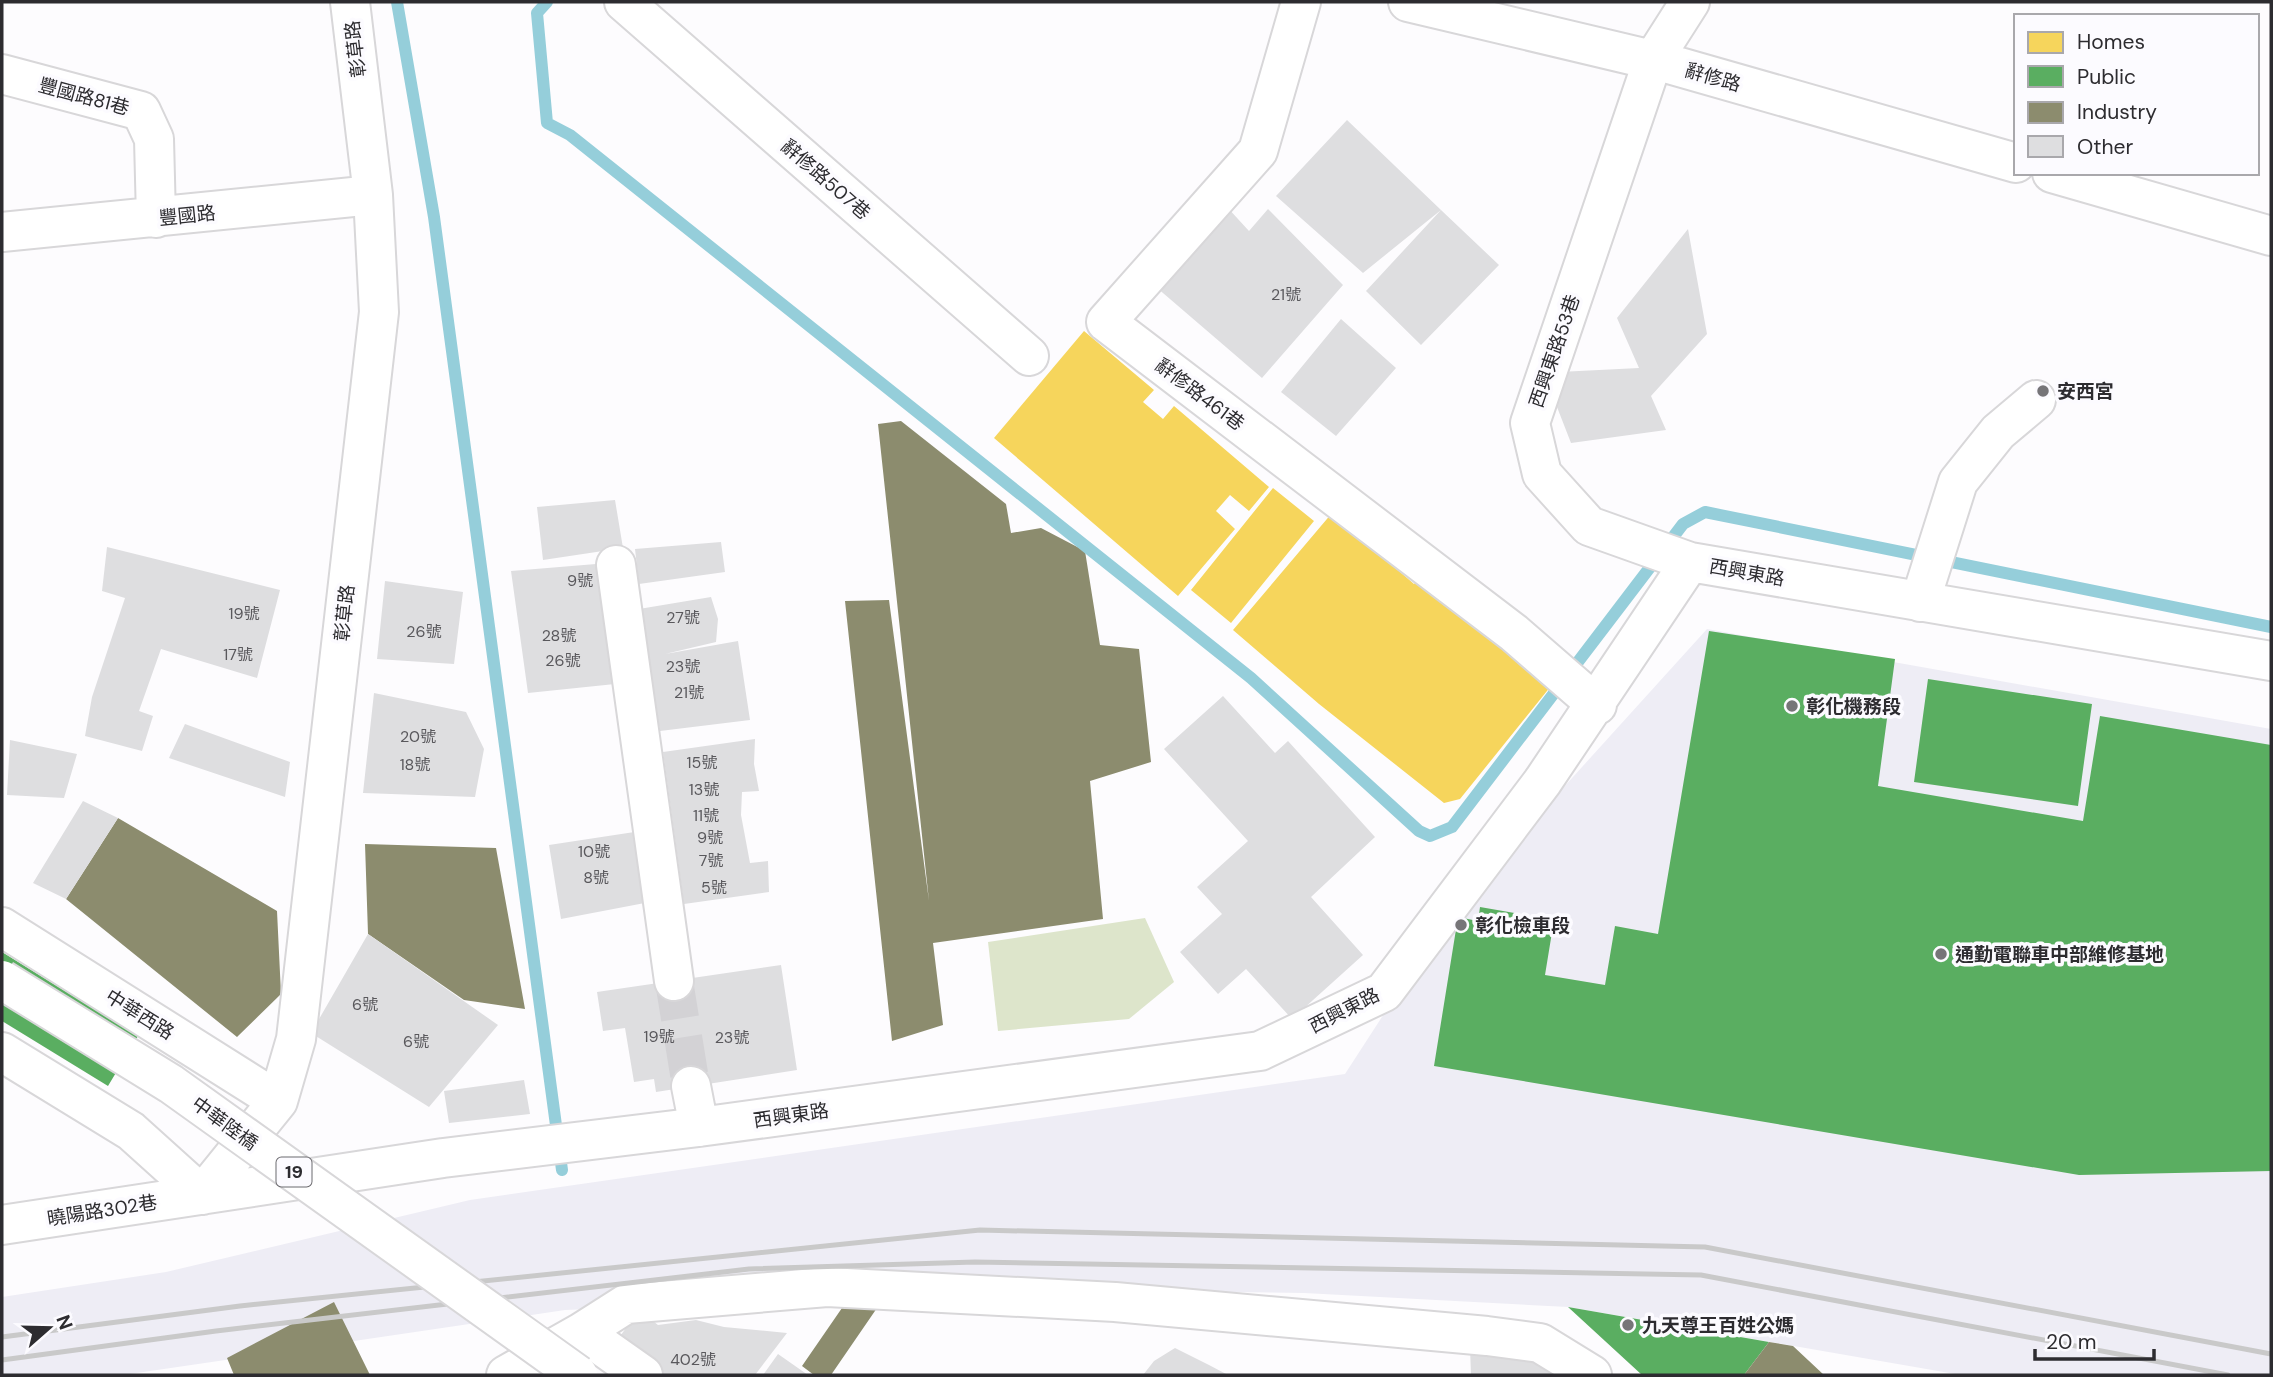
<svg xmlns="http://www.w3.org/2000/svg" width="2273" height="1377" viewBox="0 0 2273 1377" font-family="'DM Sans','Noto Sans TC',sans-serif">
<rect width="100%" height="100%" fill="#fdfcfe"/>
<!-- built -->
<path fill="#eeedf5" d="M1707 629 2271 729V1375H1961L1568 1307 1304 1293 1070 1290 565 1310 123 1375H2V1297L166 1272 470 1200 1345 1074 1448 915Z"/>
<!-- green -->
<path fill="#dde5cb" d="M1145 918 1174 982 1129 1019 998 1031 988 942Z"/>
<!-- homes -->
<path fill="#f6d55c" d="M1084 331 1154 390 1143 402 1163 419 1174 406 1269 487 1249 511 1230 495 1216 511 1235 529 1178 596 994 438Z
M1273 488 1314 521 1231 623 1191 590Z
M1332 513 1414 584 1426 571 1555 681 1460 799 1444 803 1319 704 1233 630Z"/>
<!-- public -->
<path fill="#5aae61" d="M1709 631 1895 659 1878 786 2083 821 2100 716 2271 745V1171L2079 1175 1434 1066 1458 917 1478 921 1480 907 1554 920 1545 975 1605 985 1615 926 1658 934Z
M1928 679 2092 704 2078 806 1914 782Z
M2 952 138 1036 108 1086 2 1021Z
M1568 1307 1769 1342 1744 1375H1642Z"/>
<!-- industry -->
<path fill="#8c8c6e" d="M901 421 1006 504 1011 533 1041 528 1085 551 1100 645 1139 649 1151 762 1090 781 1103 919 933 943 943 1025 892 1041 845 601 889 600 929 901 878 424Z
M118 818 277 911 281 994 237 1037 66 899Z
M365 844 496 848 525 1009 464 1000 368 934Z
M853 1292 877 1308 831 1375H814L802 1366Z
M334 1302 370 1375H234L227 1358Z
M1769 1342 1793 1346 1824 1375H1744Z"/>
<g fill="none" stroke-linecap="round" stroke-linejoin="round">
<!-- stream -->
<path stroke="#95ceda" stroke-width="12" d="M397 2 434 217 562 1170
M547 2 537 13 547 123 570 135 1251 678 1419 831 1430 836 1452 827 1683 524 1705 512 2271 627"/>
</g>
<!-- building -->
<path fill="#dedee0" d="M1347 120 1441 210 1363 273 1276 196Z
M1227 207 1249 231 1268 209 1343 285 1262 378 1156 287Z
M1441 210 1499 265 1421 345 1366 291Z
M1688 229 1707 334 1651 396 1666 430 1571 443 1557 407 1559 372 1639 368 1617 318Z
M1341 319 1396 368 1336 436 1281 392Z
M615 500 623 548 543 560 537 507Z
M721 542 725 572 639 584 635 549Z
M107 547 280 590 257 678 161 649 139 711 153 716 142 751 85 736 92 697 125 598 102 591Z
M596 564 613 655 615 684 528 693 511 571Z
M385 581 463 592 454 664 377 659Z
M711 597 718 619 716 642 665 654 738 641 750 720 660 731 639 609Z
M374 693 466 712 484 749 475 797 363 793Z
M1223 696 1275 753 1288 741 1375 837 1311 897 1363 955 1292 1019 1246 969 1218 994 1180 952 1222 914 1197 887 1248 841 1164 749Z
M185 724 290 762 285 797 169 758Z
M755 739 754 764 759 791 742 792 741 815 750 863 768 861 769 892 684 904 663 752Z
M10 740 77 754 64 798 7 795Z
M83 801 118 818 66 899 33 883Z
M641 831 650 902 561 919 549 845Z
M368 934 498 1025 429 1107 311 1033Z
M781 965 797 1070 656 1092 654 1079 634 1082 625 1028 603 1031 597 992Z
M524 1080 530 1114 449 1123 444 1091Z
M639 1310 658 1325 696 1320 724 1327 787 1333 755 1375H654L613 1346Z
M1517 1333 1569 1375H1471L1470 1348Z
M1175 1348 1209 1365 1228 1375H1143L1154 1361Z
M778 1354 808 1375H763Z"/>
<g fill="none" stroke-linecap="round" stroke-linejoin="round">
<!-- minor-tunnel -->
<path stroke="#d3d2d5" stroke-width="38" stroke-dasharray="38 19" stroke-linecap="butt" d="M674 981 691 1086"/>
<defs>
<path id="minor" d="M624 2 1029 356
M1301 2 1258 151 1106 322 1514 633 1597 705
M1408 2 1669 64 2016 163
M1690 2 1653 60 1530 423 1542 474 1589 526 1690 562
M2 74 141 111 154 139 156 218
M2052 173 2271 236
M2 232 373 195
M616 565 674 981
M1920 602 1958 482 1998 432 2036 400
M2 927 278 1101
M2 1052 131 1131 202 1195
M691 1086 699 1127
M202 1195 278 1101 296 1039 379 312 373 195 350 2
M2 1225 443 1158 699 1127 1260 1051 1384 992 1543 781 1690 562 2271 661
M582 1332 626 1304 827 1287 1115 1302 1487 1336 1540 1343 1592 1375
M506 1375 582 1332 643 1375"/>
</defs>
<!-- minor casing -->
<use href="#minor" stroke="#d8d7d9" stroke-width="42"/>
<!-- minor -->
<use href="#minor" stroke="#fff" stroke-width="38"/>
<!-- rail -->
<path stroke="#c9c9c9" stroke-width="5" d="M2 1337 240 1306 980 1230 1705 1247 2271 1354
M2 1360 216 1331 749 1269 975 1262 1701 1275 2228 1375"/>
<defs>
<path id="major-bridge" d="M2 980 171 1084 578 1375"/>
</defs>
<!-- major-bridge casing -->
<use href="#major-bridge" stroke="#d8d7d9" stroke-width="42" stroke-linecap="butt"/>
<!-- major-bridge -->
<use href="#major-bridge" stroke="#fff" stroke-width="38"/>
</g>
<!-- markers -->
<g fill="#767578" stroke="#fcfbff" stroke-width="2.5">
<circle cx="2043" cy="391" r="7"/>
<circle cx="1792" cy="706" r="7"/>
<circle cx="1461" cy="925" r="7"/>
<circle cx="1941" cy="954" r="7"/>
<circle cx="1628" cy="1325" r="7"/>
</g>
<g text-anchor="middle" stroke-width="7" stroke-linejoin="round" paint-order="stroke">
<!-- number labels -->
<g font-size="16" fill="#59585c">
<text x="1286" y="300">21號</text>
<text x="580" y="586">9號</text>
<text x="244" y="619">19號</text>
<text x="683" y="623">27號</text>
<text x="424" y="637">26號</text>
<text x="559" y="641">28號</text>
<text x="238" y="660">17號</text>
<text x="563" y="666">26號</text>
<text x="683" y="672">23號</text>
<text x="689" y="698">21號</text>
<text x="418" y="742">20號</text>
<text x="702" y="768">15號</text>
<text x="415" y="770">18號</text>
<text x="704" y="795">13號</text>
<text x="706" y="821">11號</text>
<text x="710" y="843">9號</text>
<text x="594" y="857">10號</text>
<text x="711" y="866">7號</text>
<text x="596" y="883">8號</text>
<text x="714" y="893">5號</text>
<text x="365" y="1010">6號</text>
<text x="659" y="1042">19號</text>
<text x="732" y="1043">23號</text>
<text x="416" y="1047">6號</text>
<text x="693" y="1365">402號</text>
</g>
<!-- shield labels -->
<rect fill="#fcfbff" stroke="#6b6a6e" stroke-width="2" x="276.5" y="1157.5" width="35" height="29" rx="5"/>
<g font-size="18" font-weight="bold" fill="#2d2c30">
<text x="294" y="1178">19</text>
</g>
<!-- street labels -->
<g font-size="19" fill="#2d2c30" stroke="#fcfbff">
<text transform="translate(355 49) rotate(-97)" y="7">彰草路</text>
<text transform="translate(1713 77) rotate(16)" y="7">辭修路</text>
<text transform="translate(84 96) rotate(15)" y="7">豐國路81巷</text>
<text transform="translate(826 179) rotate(41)" y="7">辭修路507巷</text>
<text transform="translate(187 215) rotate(-6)" y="7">豐國路</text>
<text transform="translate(1554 351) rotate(-71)" y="7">西興東路53巷</text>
<text transform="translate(1200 394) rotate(37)" y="7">辭修路461巷</text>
<text transform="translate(1747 572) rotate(10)" y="7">西興東路</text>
<text transform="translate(344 613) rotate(-84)" y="7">彰草路</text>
<text transform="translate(1344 1010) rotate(-27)" y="7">西興東路</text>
<text transform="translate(140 1014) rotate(32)" y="7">中華西路</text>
<text transform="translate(791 1115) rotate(-8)" y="7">西興東路</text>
<text transform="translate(225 1123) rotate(36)" y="7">中華陸橋</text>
<text transform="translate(102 1210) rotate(-9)" y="7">曉陽路302巷</text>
</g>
<!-- poi labels -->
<g font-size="19" font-weight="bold" fill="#2d2c30" stroke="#fcfbff" text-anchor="start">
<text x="2057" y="398">安西宮</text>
<text x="1806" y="713">彰化機務段</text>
<text x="1475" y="932">彰化檢車段</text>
<text x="1955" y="961">通勤電聯車中部維修基地</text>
<text x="1642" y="1332">九天尊王百姓公媽</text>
</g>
</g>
<!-- border -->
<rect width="2273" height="1377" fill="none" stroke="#2d2c30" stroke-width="7"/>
<!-- legend -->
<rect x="2014" y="14" width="245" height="161" fill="#fcfbff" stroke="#a9a8ac" stroke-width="2"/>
<rect x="2028" y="32" width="35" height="21" fill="#f6d55c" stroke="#a9a8ac" stroke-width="2"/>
<text x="2077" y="49" font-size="21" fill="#2d2c30">Homes</text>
<rect x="2028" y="66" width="35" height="21" fill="#5aae61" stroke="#a9a8ac" stroke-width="2"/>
<text x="2077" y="84" font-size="21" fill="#2d2c30">Public</text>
<rect x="2028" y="102" width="35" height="21" fill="#8c8c6e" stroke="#a9a8ac" stroke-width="2"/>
<text x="2077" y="119" font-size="21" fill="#2d2c30">Industry</text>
<rect x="2028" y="136" width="35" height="21" fill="#dedee0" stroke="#a9a8ac" stroke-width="2"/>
<text x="2077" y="154" font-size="21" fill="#2d2c30">Other</text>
<!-- north arrow -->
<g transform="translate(49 1328) rotate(70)" stroke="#fcfbff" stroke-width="5" paint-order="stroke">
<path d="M0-5L12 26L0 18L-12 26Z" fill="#2d2c30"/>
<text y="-10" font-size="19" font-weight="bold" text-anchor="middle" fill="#2d2c30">N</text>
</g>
<!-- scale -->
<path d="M2035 1349v10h119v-10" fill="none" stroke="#2d2c30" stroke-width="3.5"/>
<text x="2046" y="1349" font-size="21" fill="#2d2c30" stroke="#fcfbff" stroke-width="5" paint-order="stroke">20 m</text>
</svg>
